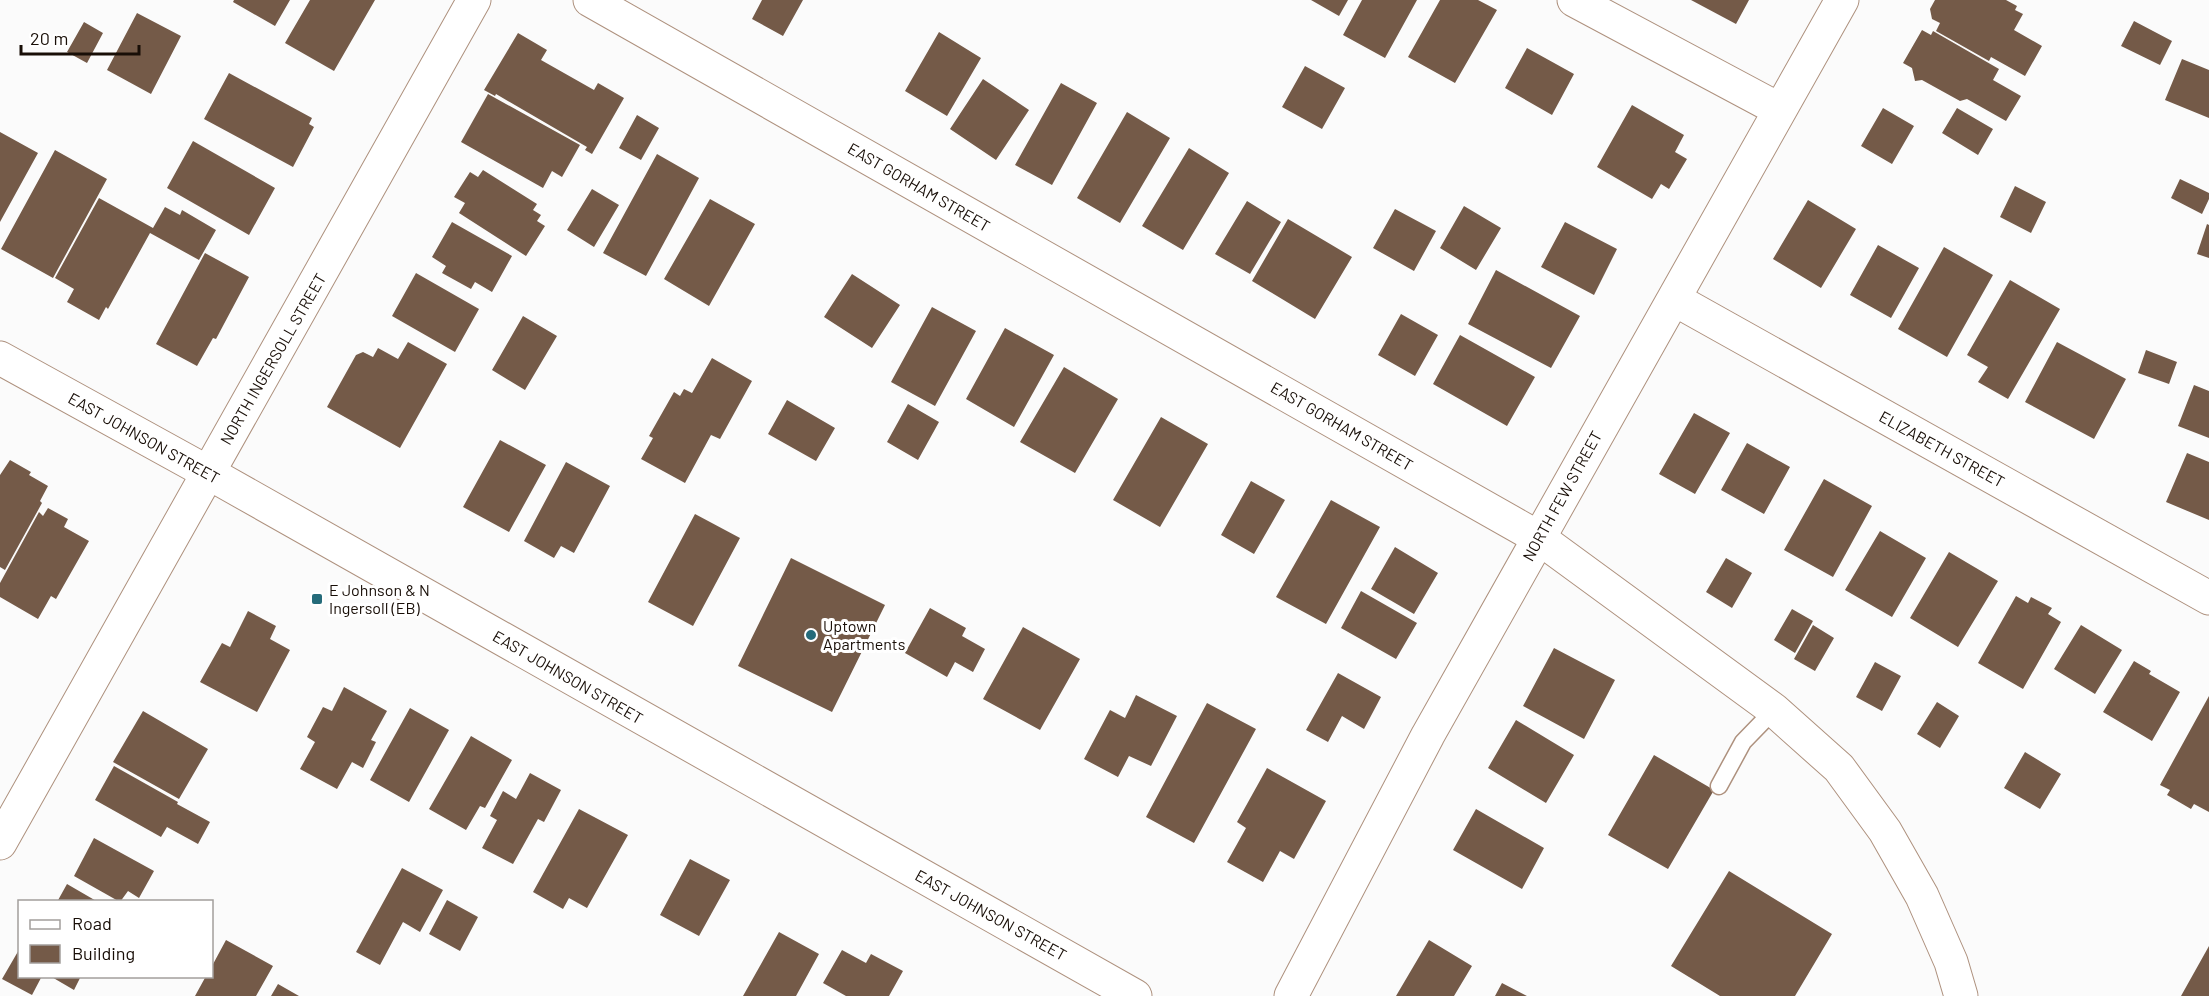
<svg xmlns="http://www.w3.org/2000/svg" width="2209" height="996" viewBox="0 0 2209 996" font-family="Barlow,sans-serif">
<rect width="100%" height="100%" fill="#fbfbfb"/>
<!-- building -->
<path fill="#745a48" d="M234 0H290L275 26 233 2Z
M310 0H375L334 71 285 43Z
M762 0H803L783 36 752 19Z
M1311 0H1348L1339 16Z
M1362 0H1417L1385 58 1343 35Z
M1440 0H1478L1497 10 1455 83 1408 57Z
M1691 0H1749L1736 24Z
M1935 0H2006L2017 6 2015 10 2023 14 2014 30 2042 46 2025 76 1991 57 1989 61 1936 31 1940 23 1932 19 1930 9Z
M137 13 181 36 151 94 107 70Z
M2134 21 2172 41 2160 65 2121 46Z
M84 22 103 33 87 63 67 52Z
M1922 30 1931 35 1933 31 1999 69 1993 80 2021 96 2006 121 1967 99 1960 101 1922 80 1915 81 1912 68 1903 63Z
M939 32 981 58 947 116 905 91Z
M518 33 547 50 541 60 594 90 598 83 624 98 592 154 585 150 587 147 496 94 495 96 484 90Z
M1527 48 1574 74 1552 115 1505 88Z
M2182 59 2209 70V118L2165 100Z
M1305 66 1345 88 1322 129 1282 107Z
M229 73 312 118 309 124 314 127 293 167 204 119Z
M983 79 1029 110 996 160 950 129Z
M1061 83 1097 103 1052 185 1015 165Z
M488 94 580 145 562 177 552 171 543 188 461 142Z
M1632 105 1684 135 1675 152 1687 159 1669 189 1661 184 1652 199 1597 167Z
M1883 108 1914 126 1892 164 1861 146Z
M1957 108 1993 129 1978 155 1942 133Z
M1127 112 1170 138 1120 223 1077 198Z
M637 115 659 128 641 160 619 148Z
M0 132 38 153 0 222Z
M193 141 275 188 249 235 167 188Z
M1189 148 1229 173 1183 250 1142 226Z
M55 150 107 179 53 278 1 249Z
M657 154 699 178 646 276 603 253Z
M483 170 537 204 533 210 541 215 537 221 545 226 526 256 459 213 465 203 454 197 470 172 478 177Z
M2180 179 2209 193V199L2202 214 2171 198Z
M2015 186 2046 202 2031 233 2000 217Z
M592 189 619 205 594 247 567 230Z
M99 198 153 228 165 207 180 215 182 210 216 230 199 260 150 233 108 309 106 307 99 320 67 302 74 289 55 278Z
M710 199 755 224 709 306 664 279Z
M1808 200 1856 229 1821 288 1773 259Z
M1247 201 1281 222 1250 274 1215 254Z
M1464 206 1501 228 1476 270 1440 248Z
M1395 209 1436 231 1414 271 1373 248Z
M1288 219 1352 257 1315 319 1252 281Z
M452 222 512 256 492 292 475 282 471 289 442 273 446 266 432 257Z
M1565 222 1617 249 1594 295 1541 267Z
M2207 224 2209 225V258L2197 254Z
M1878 245 1919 268 1891 318 1850 295Z
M1944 247 1993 275 1947 357 1898 329Z
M205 253 249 277 216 339 213 338 197 366 156 344Z
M1496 270 1580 316 1551 368 1468 324Z
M416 273 479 309 455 352 392 316Z
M852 274 900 305 872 348 824 317Z
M2010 280 2060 309 2008 399 1978 382 1988 367 1967 355Z
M932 307 976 331 935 406 891 382Z
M1401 314 1438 335 1415 376 1378 355Z
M523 316 557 336 525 390 492 370Z
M1005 328 1054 355 1014 427 966 399Z
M1460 335 1535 377 1507 426 1433 384Z
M408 342 447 364 400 448 327 407 356 355 363 352 373 357 378 348 398 359Z
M2057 342 2126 379 2094 439 2025 402Z
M2146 350 2177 362 2169 384 2138 373Z
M712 358 752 381 720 439 711 435 685 483 641 459 653 438 649 436 674 392 680 396 684 389 692 393Z
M1064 367 1118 399 1075 473 1020 442Z
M2194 385 2209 391V438L2178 426Z
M787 400 835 428 816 461 768 434Z
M908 404 939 422 918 460 887 442Z
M1694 413 1730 433 1695 494 1659 474Z
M1161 417 1208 444 1160 527 1113 500Z
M500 440 546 465 509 532 463 507Z
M1747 443 1790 467 1764 514 1721 490Z
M2187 453 2209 462V520L2166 502Z
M10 460 31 472 29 475 48 486 40 501 42 503 5 570 0 567V475Z
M566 462 610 486 574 553 561 546 554 558 524 541Z
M1824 479 1872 506 1833 577 1784 550Z
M1251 481 1285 500 1254 554 1221 535Z
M1331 500 1380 527 1326 624 1276 597Z
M48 508 68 519 64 527 89 541 56 599 51 596 38 619 0 597V583L39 512 43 516Z
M695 514 740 538 693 626 648 602Z
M1880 531 1926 558 1892 617 1845 590Z
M1395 547 1438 573 1414 614 1371 589Z
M1949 552 1998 581 1958 647 1910 618Z
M791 558 885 605 832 712 738 666Z
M1726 558 1752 573 1732 608 1706 592Z
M1361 591 1417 623 1396 659 1341 628Z
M2016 596 2028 603 2031 597 2052 608 2048 614 2061 622 2023 689 1978 663Z
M930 608 966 628 962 636 985 649 973 672 955 662 947 677 905 653Z
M1792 609 1813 621 1795 653 1774 640Z
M248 611 276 626 270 639 290 650 257 712 200 682 222 643 230 647Z
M1813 625 1834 638 1815 671 1794 659Z
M2081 625 2122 650 2095 694 2054 669Z
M1023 627 1080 659 1040 730 983 699Z
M1554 648 1615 680 1584 739 1523 706Z
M2134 661 2151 671 2149 674 2180 692 2152 741 2103 712Z
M1875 662 1901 676 1882 711 1856 697Z
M1338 673 1381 697 1364 729 1342 716 1328 742 1306 730Z
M344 687 387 711 371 740 376 742 363 768 352 762 337 789 300 769 315 742 307 737 323 707 332 711Z
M1136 695 1177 716 1151 766 1129 756 1118 777 1084 759 1110 710 1125 718Z
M2209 696V812L2194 804 2191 809 2167 795 2170 790 2160 785Z
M1937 702 1959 716 1940 748 1917 734Z
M1207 703 1256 729 1194 843 1146 817Z
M410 708 449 730 409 802 370 780Z
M143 711 208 749 179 799 113 762Z
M1516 720 1574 755 1546 803 1488 768Z
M471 736 512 760 485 808 480 806 466 830 429 809Z
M2025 752 2061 774 2040 809 2004 788Z
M1654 755 1714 790 1668 869 1608 835Z
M114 766 178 802 177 804 210 822 198 844 167 827 161 837 95 800Z
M1267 768 1326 801 1294 859 1280 851 1263 882 1227 862 1246 828 1237 822Z
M530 773 561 790 544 822 538 819 513 864 482 848 497 820 490 816 503 791 516 799Z
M579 809 628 835 587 908 569 898 563 909 533 892Z
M1476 809 1544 848 1522 889 1453 850Z
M94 838 154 871 139 898 128 891 120 902 74 876Z
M690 859 730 880 699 936 660 915Z
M402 868 443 890 420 932 403 922 380 965 356 952Z
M1729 871 1832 934 1795 996H1720L1671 966Z
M67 884 98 902H57Z
M447 900 478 917 460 951 429 934Z
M779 932 819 954 796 996H743Z
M226 940 273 966 256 996H195L206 976H212V966Z
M1429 940 1472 966 1454 996H1396Z
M2209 946V996H2181Z
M20 948V976H42L32 995 2 979Z
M842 950 866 963 871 954 903 971 889 996H846L823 983Z
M50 976H81L74 990Z
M1502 983 1527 996H1495Z
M278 984 299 996H271Z"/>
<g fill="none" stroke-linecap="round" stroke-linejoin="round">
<defs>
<path id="lane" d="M1719 786 1743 742 1774 710"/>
<path id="street" d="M1574 0 1780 110
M1674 299 2209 598
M0 843 474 0
M1291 996 1428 735 1842 0"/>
<path id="secondary" d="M590 0 1539 538 1774 710 1839 768 1885 831 1922 896 1951 962 1961 996
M0 358 207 472 1135 996"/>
</defs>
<!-- lane casing -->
<use href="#lane" stroke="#ae917e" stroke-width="19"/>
<!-- street casing -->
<use href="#street" stroke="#ae917e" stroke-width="35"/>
<!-- secondary casing -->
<use href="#secondary" stroke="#ae917e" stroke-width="35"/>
<!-- lane -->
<use href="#lane" stroke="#fff" stroke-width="16"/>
<!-- street -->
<use href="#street" stroke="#fff" stroke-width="33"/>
<!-- secondary -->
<use href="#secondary" stroke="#fff" stroke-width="33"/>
</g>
<!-- markers -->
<g fill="#256b7a" stroke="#fff" stroke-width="2">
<rect x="311" y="593" width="12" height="12" rx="3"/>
<circle cx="811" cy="635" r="6"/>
</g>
<g text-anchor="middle" stroke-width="6" stroke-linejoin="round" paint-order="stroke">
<!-- street labels -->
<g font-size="16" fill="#180e07" stroke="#fff">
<text transform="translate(919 187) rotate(30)" y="6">EAST GORHAM STREET</text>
<text transform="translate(273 359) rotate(-60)" y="6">NORTH INGERSOLL STREET</text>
<text transform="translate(1342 426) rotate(30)" y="6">EAST GORHAM STREET</text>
<text transform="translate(144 438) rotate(29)" y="6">EAST JOHNSON STREET</text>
<text transform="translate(1942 449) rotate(29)" y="6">ELIZABETH STREET</text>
<text transform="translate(1562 496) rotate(-61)" y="6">NORTH FEW STREET</text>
<text transform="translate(568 677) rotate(30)" y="6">EAST JOHNSON STREET</text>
<text transform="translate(991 915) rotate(29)" y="6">EAST JOHNSON STREET</text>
</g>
<!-- poi labels -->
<g font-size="16" fill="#180e07" stroke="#fff" text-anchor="start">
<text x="329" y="596">E Johnson &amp; N<tspan x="329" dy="18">Ingersoll (EB)</tspan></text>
<text x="823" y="632">Uptown<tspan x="823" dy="18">Apartments</tspan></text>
</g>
</g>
<!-- legend -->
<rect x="18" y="900" width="195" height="78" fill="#ffffff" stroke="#a39f9c" stroke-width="1.5"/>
<rect x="30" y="920" width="30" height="9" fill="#ffffff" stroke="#a39f9c" stroke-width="1.5"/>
<text x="72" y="930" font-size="18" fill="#180e07">Road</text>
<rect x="30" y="945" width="30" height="18" fill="#745a48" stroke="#a39f9c" stroke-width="1.5"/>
<text x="72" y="960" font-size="18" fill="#180e07">Building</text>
<!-- scale -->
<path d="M21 45v9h118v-9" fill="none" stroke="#180e07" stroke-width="3"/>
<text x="30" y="45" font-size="18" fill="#180e07" stroke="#ffffff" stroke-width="4.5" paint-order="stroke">20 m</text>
</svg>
